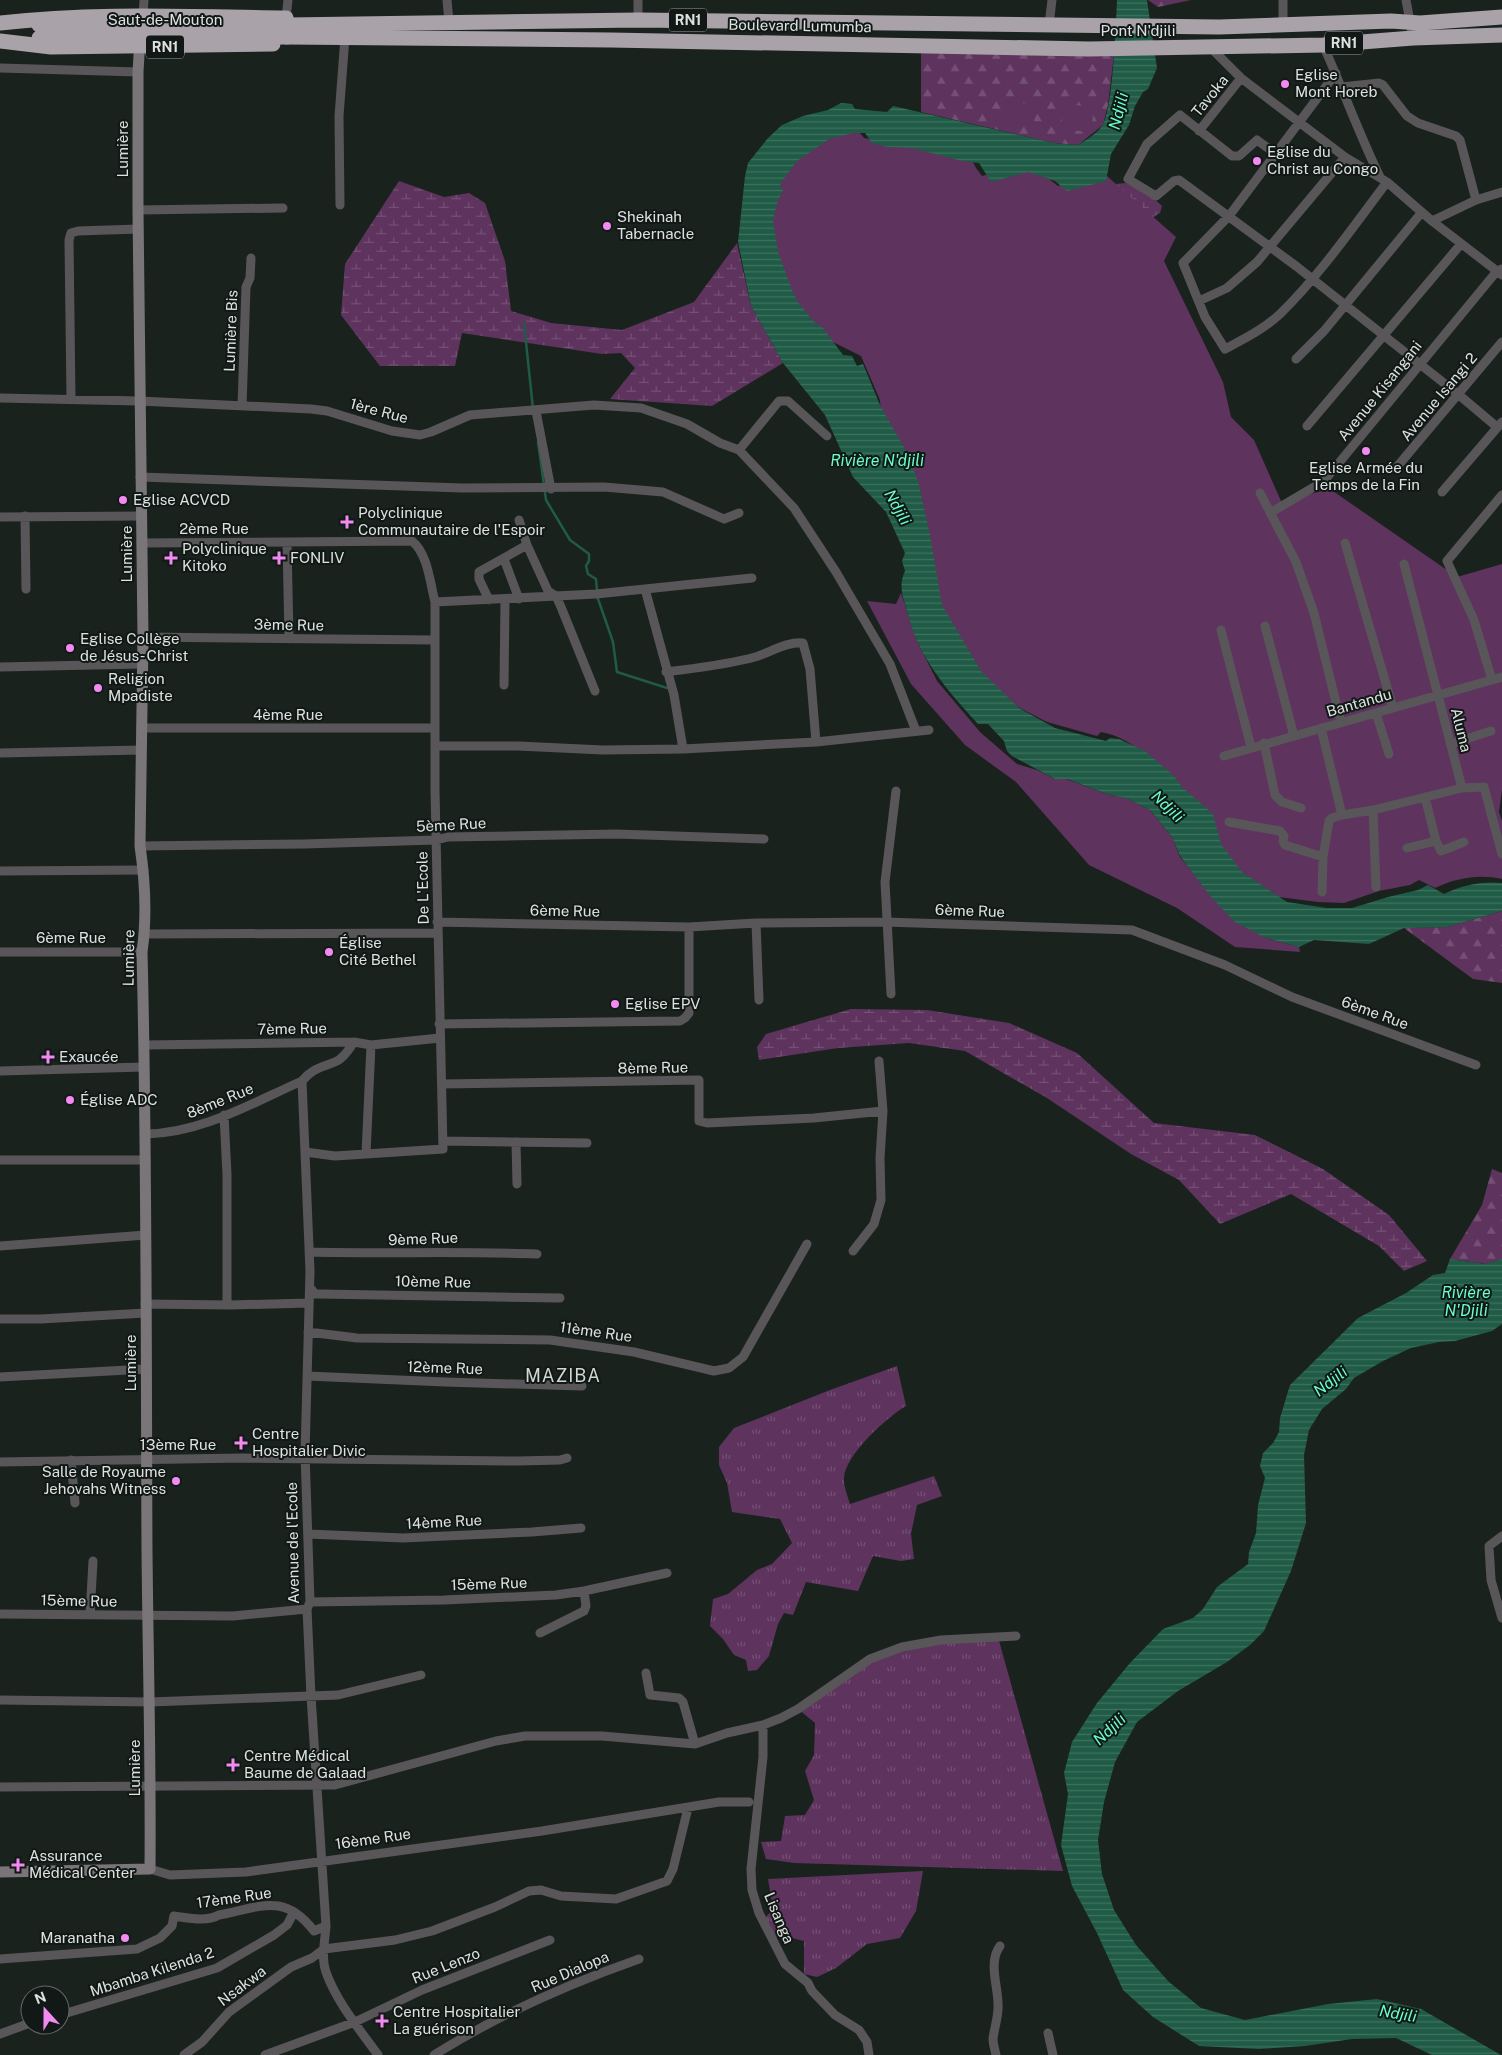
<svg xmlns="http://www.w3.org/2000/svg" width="1502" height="2055" viewBox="0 0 1502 2055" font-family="'Public Sans',sans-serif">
<defs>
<pattern id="grass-tufts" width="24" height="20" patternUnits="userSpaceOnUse" patternTransform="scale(1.25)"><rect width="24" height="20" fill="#5e335e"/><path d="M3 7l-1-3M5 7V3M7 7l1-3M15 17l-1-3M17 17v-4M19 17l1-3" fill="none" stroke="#755075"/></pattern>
<pattern id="forest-firs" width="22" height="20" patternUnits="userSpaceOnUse" patternTransform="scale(1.25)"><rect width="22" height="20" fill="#5e335e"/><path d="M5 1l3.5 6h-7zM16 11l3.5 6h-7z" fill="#755075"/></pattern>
<pattern id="wetland-marsh" width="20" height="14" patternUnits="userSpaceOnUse" patternTransform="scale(1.25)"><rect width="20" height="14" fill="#5e335e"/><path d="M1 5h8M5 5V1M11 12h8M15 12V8" fill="none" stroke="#755075"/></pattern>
<pattern id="water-rules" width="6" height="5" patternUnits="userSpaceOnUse" patternTransform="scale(1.25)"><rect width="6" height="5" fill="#1f5b46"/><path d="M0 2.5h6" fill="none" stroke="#3f7260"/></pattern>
</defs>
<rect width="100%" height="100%" fill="#1a221e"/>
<!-- grass -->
<path fill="url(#grass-tufts)" d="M897 1366 906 1406C887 1417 845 1455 844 1478 843 1485 848 1497 850 1504L934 1476 942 1496 917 1505 911 1534 914 1559 901 1561 873 1556 858 1591 806 1582 793 1615 784 1613 778 1624 769 1656 757 1670 748 1671 746 1660 734 1655 723 1639 710 1626 713 1599 728 1594 757 1570 772 1564 792 1543 780 1519 732 1512 727 1483 719 1465V1447L734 1428 830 1390Z
M998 1637 1063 1871 794 1863 766 1859 761 1842 781 1841 785 1816 805 1815 814 1800 805 1771 814 1755 815 1723 798 1709 870 1659 915 1645Z
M923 1871 916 1911 900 1938 867 1944 836 1968 817 1977 804 1974V1941L784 1936 771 1938 765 1918 773 1909 768 1879Z"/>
<!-- forest -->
<path fill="url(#forest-firs)" d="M1148 0H1191L1158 7Z
M1115 46 1108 105 1103 125 1078 145 1054 143 921 112V49Z
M1502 911V983L1473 979 1404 928 1447 927Z
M1492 1169 1502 1173V1259L1486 1264 1450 1259 1482 1205Z"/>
<!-- wetland -->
<path fill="url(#wetland-marsh)" d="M399 181 444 197 469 193 485 203 505 261 511 311 551 323 622 330 694 302 737 243 751 306 783 363 712 406 610 399 635 368 621 353 602 354 462 333 455 366H380L341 315 345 264Z
M1126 183 1150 195 1162 206 1160 213 1137 227 1115 184Z
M851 1009 927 1010 1009 1023 1077 1053 1154 1123 1255 1135 1323 1169 1389 1215 1427 1261 1404 1271 1379 1246 1291 1194 1220 1224 1179 1180 1131 1154 1047 1098 965 1051 909 1043 838 1048 759 1060 757 1047 766 1034Z"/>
<!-- garden -->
<path fill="#5e335e" d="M1006 102 1035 104 1034 124 1004 121Z
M1064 104 1094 107 1091 132 1061 129Z
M856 128 864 138 971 158 976 168 982 176 1019 167 1049 179 1058 186 1080 179 1099 169 1176 237 1164 261 1223 382 1231 417 1254 440 1281 501 1330 489 1457 577 1502 564V790L1499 812 1502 821V879C1479 874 1456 878 1435 888L1419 880 1410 885 1379 891 1344 903 1318 902 1279 897 1233 867 1146 755C1133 744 1118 735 1101 732L1097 736 1047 722 1010 703 972 665 949 628 881 417 880 400 861 356 825 338 804 315 769 246 770 195 788 155Z
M901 593 917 641 937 681 980 732 1017 764 1037 770 1055 779H1066L1107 794 1128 799 1150 810 1172 837 1180 857 1196 876 1266 938 1299 947 1300 952 1235 947 1177 908 1089 865 1016 782 965 745 911 684 867 601 896 604Z"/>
<!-- water -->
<path fill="url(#water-rules)" d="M1117 0H1147L1157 68 1148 89 1143 92 1135 106 1129 125 1111 154 1106 181 1067 191 1055 181 1028 172 991 182 979 163 962 161 912 148 887 147 872 143 865 133H853L829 139 797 161 780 184 783 191 778 200 773 220 778 252 792 290 798 302 813 321 823 328 843 355 852 356 857 366 863 364 880 405 906 451 918 481 930 535 942 605 981 671 1019 708 1055 728 1106 741 1110 738 1119 739 1145 751 1174 776 1182 787 1213 814 1221 844 1242 872 1287 902 1327 908H1352L1388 897 1418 890 1428 885 1444 894C1463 885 1481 881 1502 883V911L1447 927 1404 928 1369 944 1314 940 1299 947 1266 938 1235 922 1211 897 1180 856 1172 837 1150 810 1128 799 1107 794 1067 779H1055L1012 756 1007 751 1004 741 988 724H978C955 699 931 672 917 641 913 632 910 621 907 611 903 597 898 586 905 571L902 561 905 553 886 512 853 477 825 415 783 363 751 306 738 242 745 176 748 163 768 138 782 125 803 116 828 110 841 103 852 104 855 109 887 112 893 106 1054 143 1078 145C1086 140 1096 134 1102 126 1113 112 1116 22 1117 0Z
M1450 1259 1485 1264 1502 1259V1324L1492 1331 1455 1341 1439 1342 1411 1348 1383 1361 1354 1378 1346 1389 1322 1409 1309 1430 1304 1455 1306 1523 1291 1571 1264 1631 1250 1645 1227 1662 1178 1691 1137 1722 1115 1762 1104 1802 1098 1840 1102 1874 1114 1910 1136 1945 1168 1981 1201 2008 1245 2020 1328 2004 1377 1999 1421 2009 1501 2055H1432L1396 2038 1352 2039 1305 2046 1259 2049 1199 2046 1153 2017 1123 1990 1097 1933 1072 1886 1061 1845 1068 1794 1064 1773 1072 1742 1097 1703 1130 1663 1163 1629 1193 1618 1203 1609 1217 1587 1248 1564 1249 1552 1256 1533 1258 1505 1265 1478 1260 1466 1263 1453 1273 1443 1279 1432 1280 1418 1290 1385 1358 1318 1406 1293 1433 1275 1445 1273Z"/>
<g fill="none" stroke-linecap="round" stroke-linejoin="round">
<!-- stream -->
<path stroke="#1f5b46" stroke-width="2.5" d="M524 323 533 409
M538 442 546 500 570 540 589 554V561L586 566 588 574 596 579 597 591
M597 596 613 642 617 672 667 688"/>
<!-- street -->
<path stroke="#595659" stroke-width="9" d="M447 0 449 22
M1406 0 1413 38
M143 17 144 0
M286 18 288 0
M638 20V0
M1049 25 1052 0
M1283 25V0
M1323 45C1343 89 1359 134 1380 177
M1209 46 1241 78 1345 157 1387 182 1432 221 1502 275
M0 68 138 72
M1336 73 1229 216 1183 263 1205 317 1225 349C1244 339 1264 329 1280 314 1320 275 1353 227 1387 182
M1342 87 1379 83 1383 85 1407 116 1418 123 1456 136 1460 140 1476 200
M1199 131 1241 78
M1276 154 1257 140 1239 156H1232L1180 115 1147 144 1128 179 1156 196 1174 181 1179 180 1296 266 1459 395 1497 427
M340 205 339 116 345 37
M138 210 283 208
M1432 221 1476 200 1502 192
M1199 301 1227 288 1257 262 1345 157
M1296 359 1324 331 1422 212
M0 398 139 401 311 409 327 411 392 431 420 435 431 432 470 415 594 405 641 408 687 424 720 443 739 450 794 508 836 572 890 664 916 731
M71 399 69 240 71 233 78 231 138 229
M242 406 246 287 250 278 251 258
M536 411 551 489
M1307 426 1461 244
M739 450 779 401H788L827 436
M1396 468 1502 342
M140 477 462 488 604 487 663 492 724 519 739 513
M1442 492 1502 422
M1260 493 1296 562 1314 613 1341 723
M1270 513 1324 481 1497 271 1502 269
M25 516 26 589
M0 517 142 516
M519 520 527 545 548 591 556 596 561 607 595 691
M287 542 289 639
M141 543 412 541C428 554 430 583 435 602V790L443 1149 335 1156 305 1152
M1345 543 1393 708
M504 559 519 599
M489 600 479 579V572L527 545
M435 602 596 594 645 589
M1265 626 1294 736
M1221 630 1251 747
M143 637 434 640
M0 667 141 664
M666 672C696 668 726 665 755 657 769 653 788 641 803 643L810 669 816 742
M1492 680 1474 620 1447 561 1502 495
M504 685 505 600
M1376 713 1389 754
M141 728H435
M1321 728 1342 815 1373 810 1462 788 1404 564
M1264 743 1275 795 1282 802 1301 808
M1450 744 1491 731
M435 746H518L603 750 683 749 816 742 929 730
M683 749 674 695 645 589 752 578
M0 753 141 750
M1224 756 1502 677
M1462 788 1484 787 1502 854
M1373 810 1376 887
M1229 822 1280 831 1284 836 1283 841 1285 845 1323 857
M1436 841 1441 851 1464 842
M140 846 304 844 436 840 448 837 616 834 764 839
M1407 848 1436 841 1425 797
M0 871 144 870
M1322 892 1323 857 1329 821 1332 818 1342 815
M437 922 689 927 756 923 885 922 1132 930 1225 965 1292 997 1476 1065
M756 923 759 1000
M145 934 437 933
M0 952H142
M891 994 885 882 896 791
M439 1024 680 1021 685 1018 689 1013V927
M144 1045 354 1042 371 1045 440 1038
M0 1071 144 1067
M302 1081 310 1271 305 1453 310 1602 307 1609 311 1696 326 1926C325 1940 321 1958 326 1972 336 2001 360 2030 378 2055
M442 1084 699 1080V1121L707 1123 814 1118 883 1111
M224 1115 227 1175V1305
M146 1134C202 1133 252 1103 302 1081 314 1067 322 1068 337 1061 345 1057 349 1049 354 1042
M443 1141 587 1143
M516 1142 517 1184
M366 1154 371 1045
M0 1160H146
M0 1246 146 1235
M853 1251 874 1224 881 1200 880 1158 883 1111 879 1061
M309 1252C385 1254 461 1251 537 1254
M310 1287 315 1294H320L560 1298
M145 1304 230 1305 309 1303
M0 1319H41L145 1313
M308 1332 357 1338 550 1340 634 1352 714 1371 729 1368 743 1357 807 1244
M307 1376 445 1382 582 1386
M0 1377 146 1369
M71 1460 75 1503
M0 1462 242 1458 518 1461 560 1460 567 1458
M308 1534 403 1538 532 1532 581 1528
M1502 1536 1489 1546 1491 1580 1502 1618
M310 1602 444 1600 556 1595 584 1591 667 1573
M0 1614 233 1616 307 1609
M90 1615 93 1561
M540 1633 584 1611 586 1606 584 1591
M646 1673 650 1695 679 1698 683 1702 695 1744
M0 1700 150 1702 338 1695 421 1675
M763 1725V1757L751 1869 752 1890 759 1913 785 1964 808 1983 812 1991 835 2015 859 2030 867 2042 869 2055
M0 1787 335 1785 496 1741 525 1736H602L695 1744 727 1733 763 1725 781 1718 798 1709 870 1659 902 1647 941 1640 1016 1636
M150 1869 170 1875 246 1872 542 1831 719 1802H749
M0 1959 137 1949 160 1938 172 1926 174 1916C189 1918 206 1922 219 1915 261 1907 284 1892 314 1931L326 1926
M60 2015 217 1968 274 1935 287 1925 294 1912
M1048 2033 1053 2055
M0 2034 30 2023
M184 2055 202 2042 229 2012 291 1967 312 1958 324 1949 395 1940 432 1931 495 1907 529 1891 541 1890 561 1896 616 1899 667 1881 673 1869 688 1808
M265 2055 355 2022 422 1990 550 1940
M434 2055C498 2015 568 1984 639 1959
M996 2055C995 2050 993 2044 993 2039 994 2028 999 2016 998 2004 998 1986 988 1962 1000 1946"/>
<!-- secondary -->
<path stroke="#7a7579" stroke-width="11" d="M0 1872 150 1869C151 1763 148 1657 147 1551 146 1351 147 1152 142 952 147 917 145 880 140 846L143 637 138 210V72L140 38"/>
<!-- highway -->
<path stroke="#aaa2a9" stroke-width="15" d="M0 23C95 12 191 17 286 18L288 25 638 20 1219 27 1391 21 1420 23 1502 17
M287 37 611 40 1089 49 1323 45 1413 38 1502 35
M0 41 51 47 273 44"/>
<!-- highway-bridge -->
<path stroke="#aaa2a9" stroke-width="15" d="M39 25H288
M39 38 287 37"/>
</g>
<!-- markers -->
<g fill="#f28af2" stroke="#111815" stroke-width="2">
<circle cx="1285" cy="84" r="5"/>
<circle cx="1257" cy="161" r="5"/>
<circle cx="607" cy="226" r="5"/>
<circle cx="1366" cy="451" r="5"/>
<circle cx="123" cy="500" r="5"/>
<path d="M344.5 514.5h5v5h5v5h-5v5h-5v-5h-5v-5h5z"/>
<path d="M168.5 550.5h5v5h5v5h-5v5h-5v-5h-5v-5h5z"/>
<path d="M276.5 550.5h5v5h5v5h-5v5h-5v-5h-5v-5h5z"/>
<circle cx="70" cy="648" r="5"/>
<circle cx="98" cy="688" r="5"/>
<circle cx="329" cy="952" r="5"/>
<circle cx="615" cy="1004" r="5"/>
<path d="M45.5 1049.5h5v5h5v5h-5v5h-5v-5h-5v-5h5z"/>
<circle cx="70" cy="1100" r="5"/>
<path d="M238.5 1435.5h5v5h5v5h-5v5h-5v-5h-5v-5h5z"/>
<circle cx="176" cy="1481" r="5"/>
<path d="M230.5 1757.5h5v5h5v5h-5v5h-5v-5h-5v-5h5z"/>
<path d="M15.5 1857.5h5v5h5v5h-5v5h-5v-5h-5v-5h5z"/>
<circle cx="125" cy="1938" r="5"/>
<path d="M379.5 2013.5h5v5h5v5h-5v5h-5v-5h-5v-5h5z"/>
</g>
<g text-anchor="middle" stroke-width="4" stroke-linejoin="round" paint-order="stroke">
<!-- shield labels -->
<g fill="#111815" stroke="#a0a5a3" stroke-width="1">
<rect x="669" y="8.5" width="38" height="23" rx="4"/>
<rect x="1325" y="31.5" width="38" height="23" rx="4"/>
<rect x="146" y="35.5" width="38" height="23" rx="4"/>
</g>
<g font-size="14" font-weight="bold" fill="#dde2e0">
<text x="688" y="25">RN1</text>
<text x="1344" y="48">RN1</text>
<text x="165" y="52">RN1</text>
</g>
<!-- street labels -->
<g font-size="15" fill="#dde2e0" stroke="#111815">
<text x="165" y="25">Saut-de-Mouton</text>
<text transform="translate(800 26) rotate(1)" y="5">Boulevard Lumumba</text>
<text x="1138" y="36">Pont N'djili</text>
<text transform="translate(1210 96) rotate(-51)" y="5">Tavoka</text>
<text transform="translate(123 149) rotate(-90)" y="5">Lumière</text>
<text transform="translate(231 331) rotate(-88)" y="5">Lumière Bis</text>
<text transform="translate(1380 391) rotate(-51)" y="5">Avenue Kisangani</text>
<text transform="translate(1439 397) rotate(-50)" y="5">Avenue Isangi 2</text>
<text transform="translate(379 411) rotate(15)" y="5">1ère Rue</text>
<text x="214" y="534">2ème Rue</text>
<text transform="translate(127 554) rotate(-90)" y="5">Lumière</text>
<text transform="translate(289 625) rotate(1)" y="5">3ème Rue</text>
<text transform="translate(1359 703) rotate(-16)" y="5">Bantandu</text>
<text x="288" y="720">4ème Rue</text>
<text transform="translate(1461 730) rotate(76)" y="5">Aluma</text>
<text transform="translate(451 825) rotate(-3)" y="5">5ème Rue</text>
<text transform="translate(423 888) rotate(-91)" y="5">De L'Ecole</text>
<text transform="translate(565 911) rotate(1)" y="5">6ème Rue</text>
<text transform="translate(970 911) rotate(2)" y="5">6ème Rue</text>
<text x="71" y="943">6ème Rue</text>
<text transform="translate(129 958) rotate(-89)" y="5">Lumière</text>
<text transform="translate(1375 1013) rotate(20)" y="5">6ème Rue</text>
<text transform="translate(292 1029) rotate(-1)" y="5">7ème Rue</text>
<text transform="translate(653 1068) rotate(-1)" y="5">8ème Rue</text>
<text transform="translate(220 1101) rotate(-22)" y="5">8ème Rue</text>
<text transform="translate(423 1239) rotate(-2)" y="5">9ème Rue</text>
<text transform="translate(433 1282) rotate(1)" y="5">10ème Rue</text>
<text transform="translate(596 1332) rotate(8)" y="5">11ème Rue</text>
<text transform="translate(131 1363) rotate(-90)" y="5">Lumière</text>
<text transform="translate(445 1368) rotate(2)" y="5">12ème Rue</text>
<text x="178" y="1450">13ème Rue</text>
<text transform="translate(444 1522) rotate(-3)" y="5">14ème Rue</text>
<text transform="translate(293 1543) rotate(-91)" y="5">Avenue de l'Ecole</text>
<text transform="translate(489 1584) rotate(-2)" y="5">15ème Rue</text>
<text transform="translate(79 1601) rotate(1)" y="5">15ème Rue</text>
<text transform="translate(135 1768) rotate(-90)" y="5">Lumière</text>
<text transform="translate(373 1839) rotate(-8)" y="5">16ème Rue</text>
<text transform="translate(234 1898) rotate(-8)" y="5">17ème Rue</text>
<text transform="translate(779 1918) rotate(67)" y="5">Lisanga</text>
<text transform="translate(446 1966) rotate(-22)" y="5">Rue Lenzo</text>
<text transform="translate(152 1972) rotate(-18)" y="5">Mbamba Kilenda 2</text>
<text transform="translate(570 1972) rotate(-23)" y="5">Rue Dialopa</text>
<text transform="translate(242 1986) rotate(-37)" y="5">Nsakwa</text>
</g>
<!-- poi labels -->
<g font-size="15" fill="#dde2e0" stroke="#111815" text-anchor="start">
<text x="1295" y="80">Eglise<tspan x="1295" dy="17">Mont Horeb</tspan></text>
<text x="1267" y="157">Eglise du<tspan x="1267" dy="17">Christ au Congo</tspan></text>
<text x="617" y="222">Shekinah<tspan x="617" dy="17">Tabernacle</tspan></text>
<text x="1366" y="473" text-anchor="middle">Eglise Armée du<tspan x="1366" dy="17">Temps de la Fin</tspan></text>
<text x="133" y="505">Eglise ACVCD</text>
<text x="358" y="518">Polyclinique<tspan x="358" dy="17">Communautaire de l'Espoir</tspan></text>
<text x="182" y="554">Polyclinique<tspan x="182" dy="17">Kitoko</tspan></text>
<text x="290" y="563">FONLIV</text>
<text x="80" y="644">Eglise Collège<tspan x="80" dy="17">de Jésus- Christ</tspan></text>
<text x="108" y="684">Religion<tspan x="108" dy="17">Mpadiste</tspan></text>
<text x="339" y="948">Église<tspan x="339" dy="17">Cité Bethel</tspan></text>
<text x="625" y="1009">Eglise EPV</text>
<text x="59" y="1062">Exaucée</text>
<text x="80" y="1105">Église ADC</text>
<text x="252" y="1439">Centre<tspan x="252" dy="17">Hospitalier Divic</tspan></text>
<text x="166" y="1477" text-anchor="end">Salle de Royaume<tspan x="166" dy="17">Jehovahs Witness</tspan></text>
<text x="244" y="1761">Centre Médical<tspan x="244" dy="17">Baume de Galaad</tspan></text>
<text x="29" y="1861">Assurance<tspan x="29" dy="17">Médical Center</tspan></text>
<text x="115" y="1943" text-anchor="end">Maranatha</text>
<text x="393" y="2017">Centre Hospitalier<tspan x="393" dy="17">La guérison</tspan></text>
</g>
<!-- water labels -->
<g font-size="16" font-style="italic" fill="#68feca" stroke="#111815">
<text transform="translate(1118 111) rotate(-76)" y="6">Ndjili</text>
<text x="877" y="466">Rivière N'djili</text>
<text transform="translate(898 507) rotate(61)" y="6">Ndjili</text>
<text transform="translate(1168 806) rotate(44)" y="6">Ndjili</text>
<text x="1466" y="1298">Rivière<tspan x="1466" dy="18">N'Djili</tspan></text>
<text transform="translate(1330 1381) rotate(-38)" y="6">Ndjili</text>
<text transform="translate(1109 1729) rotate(-43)" y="6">Ndjili</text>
<text transform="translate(1398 2013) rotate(10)" y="6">Ndjili</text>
</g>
<!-- quarter labels -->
<g font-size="18" letter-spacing="1" fill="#ced9d4" stroke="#111815">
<text x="563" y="1382">MAZIBA</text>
</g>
</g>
<!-- north arrow -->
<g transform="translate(45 2010) rotate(339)"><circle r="24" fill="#111815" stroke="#636966"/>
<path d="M0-4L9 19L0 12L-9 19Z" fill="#f28af2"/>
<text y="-8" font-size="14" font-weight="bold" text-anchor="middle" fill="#dde2e0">N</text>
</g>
</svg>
